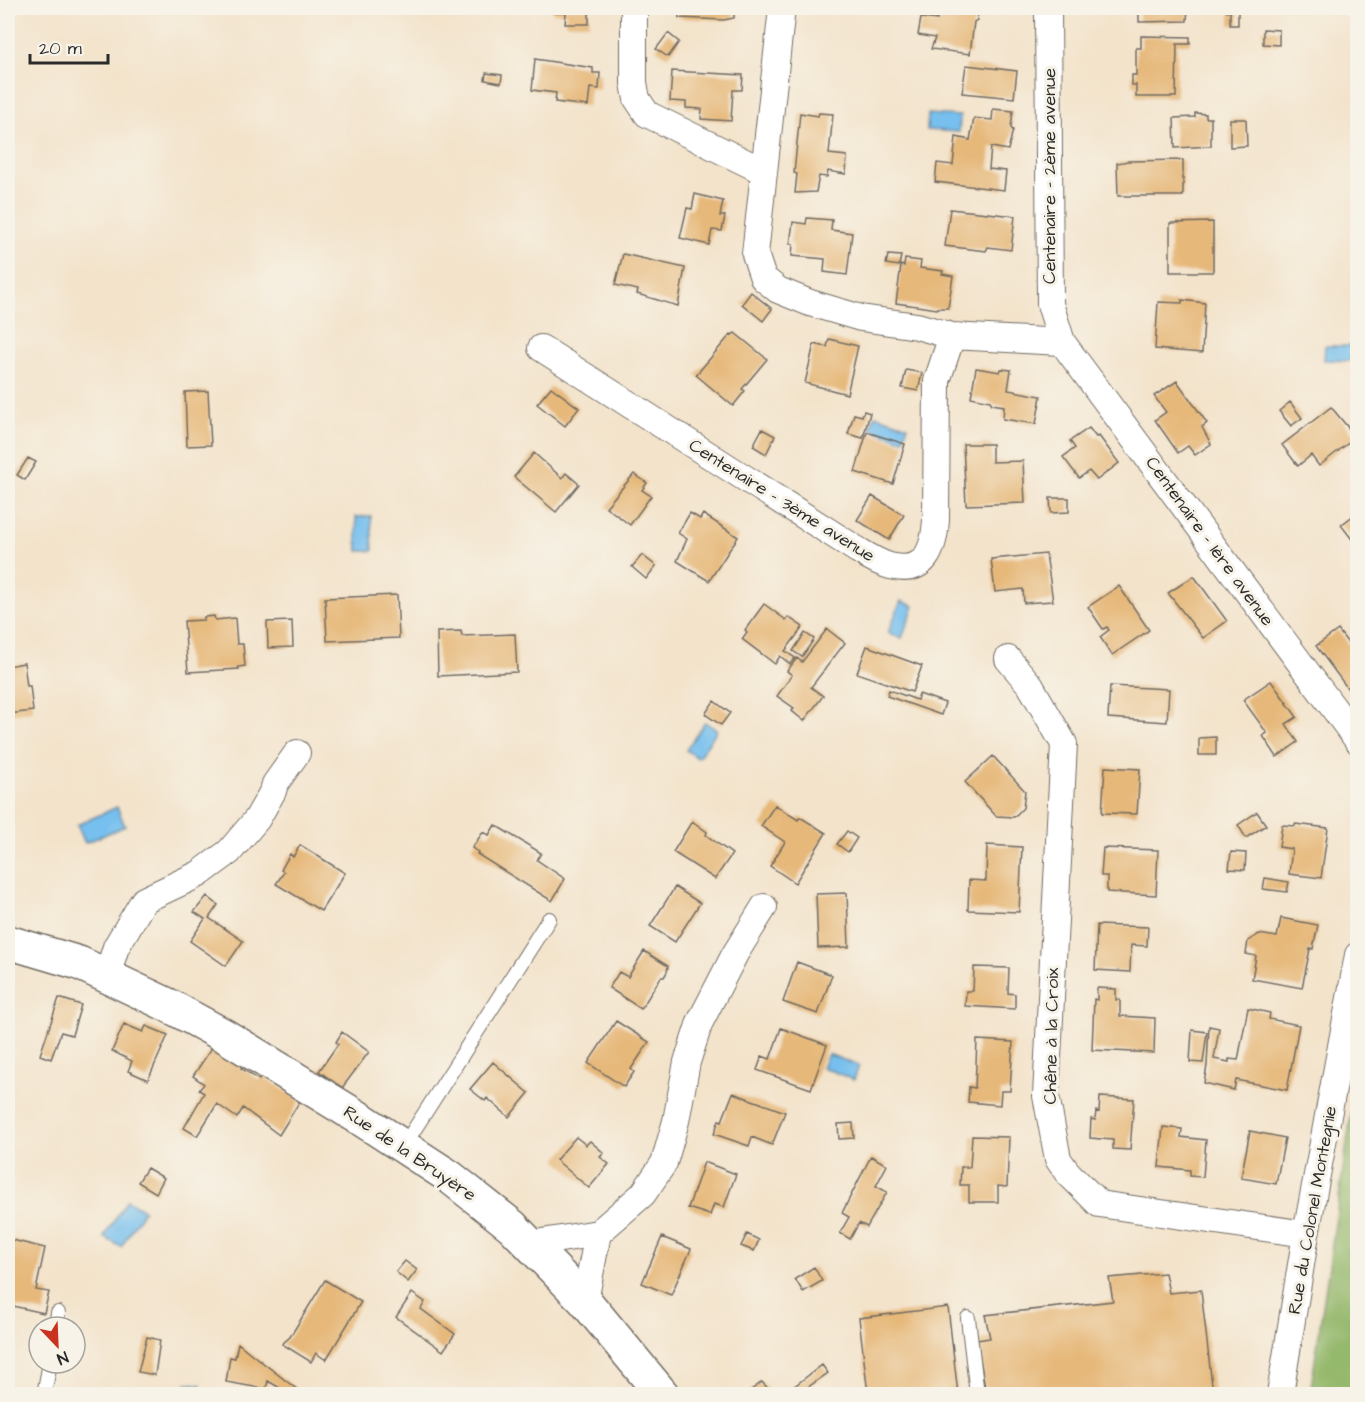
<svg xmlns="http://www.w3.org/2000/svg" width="1365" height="1402" viewBox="0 0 1365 1402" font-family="'Architects Daughter',sans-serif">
<rect width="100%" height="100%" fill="#f7f3e8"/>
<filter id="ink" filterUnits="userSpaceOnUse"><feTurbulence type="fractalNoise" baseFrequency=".0167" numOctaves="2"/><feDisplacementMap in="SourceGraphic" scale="12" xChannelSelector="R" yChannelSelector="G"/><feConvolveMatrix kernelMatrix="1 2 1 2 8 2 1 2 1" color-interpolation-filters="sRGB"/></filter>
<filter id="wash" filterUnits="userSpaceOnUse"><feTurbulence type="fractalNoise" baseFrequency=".008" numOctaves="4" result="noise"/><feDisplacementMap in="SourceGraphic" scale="24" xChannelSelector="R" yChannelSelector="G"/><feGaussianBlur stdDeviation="1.35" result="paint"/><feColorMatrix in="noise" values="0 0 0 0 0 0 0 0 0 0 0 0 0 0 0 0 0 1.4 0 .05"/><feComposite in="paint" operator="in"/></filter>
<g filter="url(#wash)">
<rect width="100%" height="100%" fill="#f3e3cb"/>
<!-- forest -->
<path fill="#94b86c" stroke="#60724c" stroke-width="1.5" d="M1357 1075V1394H1310Z"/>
<!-- water -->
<path fill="#76bfee" stroke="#50758c" stroke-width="1.5" d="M928 114 960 116 959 132 927 130Z
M1325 346H1357V361L1324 360Z
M875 415 908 426 903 440 870 429Z
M371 516 373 551H358L356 517Z
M901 601 914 606 902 638 888 633Z
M705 722 717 730 698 758 686 750Z
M117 807 125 826 85 843 77 825Z
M828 1054 859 1066 854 1080 822 1067Z
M127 1200 144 1210 121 1247 104 1237Z
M186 1383 201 1385 200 1394H184Z"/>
<g id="blocks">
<!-- building -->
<path fill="#e6b879" d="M553 8H589V24H565L566 13H553Z
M678 8H734V18L724 20 679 18Z
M939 8H977L978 12 977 20 974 22 970 54 931 49 935 38 918 35 921 18 937 20V18L933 17V11L939 12Z
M1139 8H1188L1187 21 1139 22Z
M1226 8H1238V25H1230V11H1226Z
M1263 29 1279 30V45L1263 44Z
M668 33 679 42 668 57 656 49Z
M1141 36 1190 37V44H1177L1176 97H1136V85H1132V75H1136V48H1141Z
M535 59 593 68V73H600L599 89 590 88 588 106 555 102 556 93 532 90Z
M966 65 1017 71 1014 98 962 93Z
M672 71 743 75 742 90H733L731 121 701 119 702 109 686 108V102L670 101Z
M486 73 502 75 501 83 485 80Z
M993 109 1013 111 1011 128 1013 130 1008 150 991 147 989 169 1006 171 1004 190 935 182 937 163 953 165 956 137 970 140 974 118 992 120Z
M800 113 818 116 819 113 833 114 829 154 847 156 846 174 828 171 827 177 819 176 816 192 795 193 797 174 794 173Z
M1195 113 1206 114V118H1211V146L1175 148 1174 118 1195 117Z
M1230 119H1246L1247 146 1230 147Z
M1183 160V196H1118L1117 163 1128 161Z
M695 194 723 201 720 216H725L722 231 712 230 709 245 680 238 687 208 692 209Z
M950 209 1015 216 1011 250 988 247 986 251 945 246Z
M807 218 832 220 831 230 852 233 847 275 824 272 825 259 792 256 793 244H790L793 222 806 224Z
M1213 222V272H1170V223Z
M623 254 685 268 678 306 637 294 638 290 615 285Z
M888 255 901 256 899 266 886 264Z
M905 259 921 261 920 268 943 271 942 274 953 276 948 308H937V309L896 303 901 265 904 266Z
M751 292 772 309 763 321 742 304Z
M1182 300 1205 303 1202 353 1155 349 1158 302 1182 303Z
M735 333 767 359 742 389 745 391 733 406 696 375 731 334 732 335Z
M829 339 858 346 847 394 805 383 814 344 827 347Z
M976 368 1000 372 1001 369 1011 370 1008 390 1041 396 1036 424 1003 419 1004 406 992 404 990 401 971 397Z
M906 370 922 373 918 391 902 388Z
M1177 381 1207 423 1202 427 1211 444 1195 455 1188 446 1178 453 1155 420 1166 412 1154 396Z
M551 387 579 408 565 426 537 404Z
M208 391 211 445 187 446 185 392Z
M1290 402 1302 418 1291 426 1279 411Z
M1331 407 1356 437 1319 466 1311 455 1298 466 1282 445Z
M864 411 870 413 863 438 848 434 854 414 862 416Z
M1089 428 1096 437 1099 436 1119 463 1097 480 1089 471 1079 478 1063 457 1075 448 1070 441Z
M762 429 775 436 766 454 753 446Z
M867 432 905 444 893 484 855 472Z
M963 444H992V462L1023 461 1025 503 966 505Z
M534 453 562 478 566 473 579 484 556 512 514 477Z
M28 458 36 462 25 480 17 475Z
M634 474 647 483 642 490 651 496 630 525 606 507Z
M872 496 904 515 889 540 857 520Z
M1050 498H1069V512L1051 513Z
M1358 512V547L1341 525Z
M690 513 700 519 703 514 738 537 709 581 677 561 687 539 678 533Z
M1046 554 1053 601 1024 603 1023 589 995 592 991 559Z
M642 555 656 566 646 579 632 567Z
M1194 576 1227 621 1203 638 1168 593Z
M1119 586 1149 630 1112 655 1100 637 1109 630 1107 627 1103 629 1088 607Z
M397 595 399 638 327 641 325 598Z
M764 604 786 620 788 617 803 627 785 651 795 658 790 664 780 656 775 664 742 639 747 632 745 630Z
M214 616 215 620 235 618 237 644H243L245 666 238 667 239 669 188 672 184 621 204 620V617Z
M292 621 293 647 268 648 267 622Z
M827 629 845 643 811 687 823 696 804 721 792 711 794 708 777 696 792 675 787 671 797 658 802 662Z
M1338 630 1358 656V694L1354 697 1316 646Z
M461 631 462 636 515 634 517 672 438 676 437 632Z
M805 633 814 639 802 657 793 651Z
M867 646 922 666 912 692 857 673Z
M24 663 27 686H30L33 711 8 714V666Z
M1271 681 1297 717 1286 724 1298 742 1277 757 1263 736 1267 733 1243 700Z
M1110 686 1169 689 1167 722 1108 718Z
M889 690 917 700 919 694 945 703 941 715 887 696Z
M714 701 730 713 721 725 705 714Z
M1216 737V755H1199V738Z
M993 756 1025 791 1023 808 1014 817 996 816 965 782Z
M1105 767 1140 769 1137 814 1102 813Z
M775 805 798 820 800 817 826 833 795 883 770 866 785 842 761 826Z
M1257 812 1266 825 1246 838 1238 825Z
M692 821 707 832 706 835 732 854 715 879 673 852Z
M1295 824 1328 828 1321 878 1289 874 1292 849 1279 847 1282 825 1295 826Z
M495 825 541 853 537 860 565 879 552 901 477 854 478 852 472 848 483 832 489 835Z
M847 831 857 838 848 852 837 844Z
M300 845 345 873 321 911 276 884 284 872 281 870 290 854 293 857Z
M987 845 1022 847 1019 912 968 910 969 880 986 881Z
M1103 848 1158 850 1156 895 1107 892V876H1101Z
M1231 852 1246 853 1245 870 1229 869Z
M1265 878 1289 882 1287 892 1263 889Z
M675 887 700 903 675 942 650 926Z
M847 893 849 947 818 948 816 894Z
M207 896 218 905 209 918 243 941 226 966 190 941 205 919 194 912Z
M1281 918 1318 925 1313 949H1310L1302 988 1252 979 1256 956 1246 954 1248 941 1259 934 1277 937Z
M1097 925 1148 927 1147 946 1131 945 1130 972 1095 970Z
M644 951 668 966 667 972 664 977H661L641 1009 609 988 619 972 628 977Z
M797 962 832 975 818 1014 783 1002Z
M974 967 1009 968 1008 993 1015 994V1009L965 1006 966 991H973Z
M1097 988 1116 989V1000H1120V1016L1155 1018 1154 1053 1092 1050 1094 999 1097 1000Z
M59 998 81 1005 72 1035 61 1032 51 1059 40 1055Z
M1248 1008 1270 1013 1269 1019 1299 1025 1287 1090 1236 1080 1234 1090 1204 1083 1207 1066 1209 1026 1219 1028 1214 1059 1229 1062V1059L1238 1060Z
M616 1021 649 1042 631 1069 634 1072 624 1087 588 1063Z
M124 1024 143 1032 146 1026 168 1035 148 1080 128 1071 132 1061 112 1051Z
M781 1028 827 1045 811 1089 757 1070 762 1056 770 1059Z
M1192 1030 1207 1032 1203 1063 1190 1062Z
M342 1032 369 1052 342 1088 319 1071 338 1044 336 1042Z
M977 1040 1013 1042 1010 1091H1001L1000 1105 968 1102 969 1087 975 1088Z
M213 1046 243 1062 241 1068 259 1080 262 1075 300 1101 279 1135 243 1108 237 1118 217 1104 197 1136 184 1128 204 1093 199 1090 204 1084 193 1076Z
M493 1062 529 1093 509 1117 487 1098 485 1101 470 1089Z
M733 1093 785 1112 772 1145 752 1137 749 1146 714 1134 719 1120 722 1121Z
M1100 1097 1134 1099 1130 1150 1113 1149V1140L1090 1138 1091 1119 1095 1120 1096 1111 1099 1112Z
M853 1123 854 1138 839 1139 838 1124Z
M1163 1127 1182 1129 1181 1137 1206 1140 1203 1177 1190 1176V1170L1159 1167Z
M1250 1131 1285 1138 1276 1184 1241 1178Z
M972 1136 1009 1137 1007 1187 998 1186V1202H969V1185H960L961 1167H970Z
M576 1137 586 1145 590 1141 604 1153 600 1157 609 1164 589 1188 556 1160Z
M871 1156 887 1165 876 1186 887 1192 867 1227 859 1223 850 1239 840 1233 849 1217 842 1213Z
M704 1162 736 1174 724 1207 714 1204 710 1215 688 1208Z
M147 1168 164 1178 156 1193 138 1182Z
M747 1234 759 1240 754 1251 741 1246Z
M662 1237 691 1249 671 1295 642 1283Z
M8 1239 45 1248 36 1290 49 1292 44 1313 8 1305Z
M405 1261 417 1270 408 1282 396 1272Z
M814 1267 822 1281 803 1292 795 1279Z
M1165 1273 1169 1293 1201 1290 1213 1394H986L977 1340 990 1338 985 1315 1113 1301 1109 1278Z
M325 1280 361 1302 326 1360 316 1353 311 1362 282 1344 290 1337Z
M412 1293 425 1302 421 1309 455 1334 443 1351 396 1317Z
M948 1307 958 1394H868L859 1318Z
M147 1337 160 1340 155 1375 138 1372Z
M238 1343 249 1352 303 1394H290L268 1381 266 1389 226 1382 230 1357 235 1358Z
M822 1365 828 1373 804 1390 807 1394H784Z
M762 1382 773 1394H746Z"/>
</g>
</g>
<g filter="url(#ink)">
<use href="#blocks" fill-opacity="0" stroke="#716b63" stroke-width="1.5"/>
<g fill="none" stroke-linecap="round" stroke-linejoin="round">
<defs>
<path id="lane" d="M403 1147 549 919
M968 1318 977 1394
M56 1327 58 1313
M44 1394 50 1363"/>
<path id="street" d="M634 8V83L637 99 647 114 763 171
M782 8 755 254 763 278 778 290 810 303 861 318 917 326 952 336 1062 342
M1048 8 1050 304 1062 342 1358 741
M541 348 856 549C866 555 878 563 890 566 926 575 934 549 936 520L937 381 952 336
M1008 659 1030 685 1064 744 1046 1096 1058 1159 1067 1172 1099 1204 1306 1234
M107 976 116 947 144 900 199 874 229 852 257 819 273 791 275 784 297 753
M530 1244 598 1233
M585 1301 598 1233 643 1194 664 1163 676 1121 687 1062 700 1022 735 954 764 907
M1280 1394 1306 1234 1358 955"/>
<path id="secondary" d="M8 942 79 963 168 1005 225 1036 361 1119 450 1177 512 1226 585 1301 662 1394"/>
</defs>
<!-- lane casing -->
<use href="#lane" stroke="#716b63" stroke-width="16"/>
<!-- street casing -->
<use href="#street" stroke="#716b63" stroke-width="28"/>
<!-- secondary casing -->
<use href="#secondary" stroke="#716b63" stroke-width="36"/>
<!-- lane -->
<use href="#lane" stroke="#fff" stroke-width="14"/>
<!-- street -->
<use href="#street" stroke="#fff" stroke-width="26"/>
<!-- secondary -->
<use href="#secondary" stroke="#fff" stroke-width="33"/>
</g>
</g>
<g text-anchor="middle" stroke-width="6" stroke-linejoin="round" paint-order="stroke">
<!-- street labels -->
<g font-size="18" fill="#2b2b2b" stroke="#f7f3e8">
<text transform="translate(1049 176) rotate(-90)" y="6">Centenaire - 2ème avenue</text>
<text transform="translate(782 500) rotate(32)" y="6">Centenaire - 3ème avenue</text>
<text transform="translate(1210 541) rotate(54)" y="6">Centenaire - 1ère avenue</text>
<text transform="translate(1051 1036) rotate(-89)" y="6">Chêne à la Croix</text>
<text transform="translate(410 1153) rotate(34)" y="6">Rue de la Bruyère</text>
<text transform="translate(1312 1210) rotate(-80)" y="6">Rue du Colonel Montegnie</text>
</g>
</g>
<!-- margin -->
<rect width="1365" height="1402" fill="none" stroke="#f7f3e8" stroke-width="30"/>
<!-- north arrow -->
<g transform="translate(57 1345) rotate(157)"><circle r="28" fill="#f7f3e8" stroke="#a5a39c" stroke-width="1.5"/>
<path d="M0-4.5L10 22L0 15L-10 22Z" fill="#c8321e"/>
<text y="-9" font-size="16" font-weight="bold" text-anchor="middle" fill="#2b2b2b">N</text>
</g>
<!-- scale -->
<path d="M30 54v9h78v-9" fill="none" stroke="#2b2b2b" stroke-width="3"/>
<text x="39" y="54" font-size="18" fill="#2b2b2b" stroke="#f7f3e8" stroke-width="4.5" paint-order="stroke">20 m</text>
</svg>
